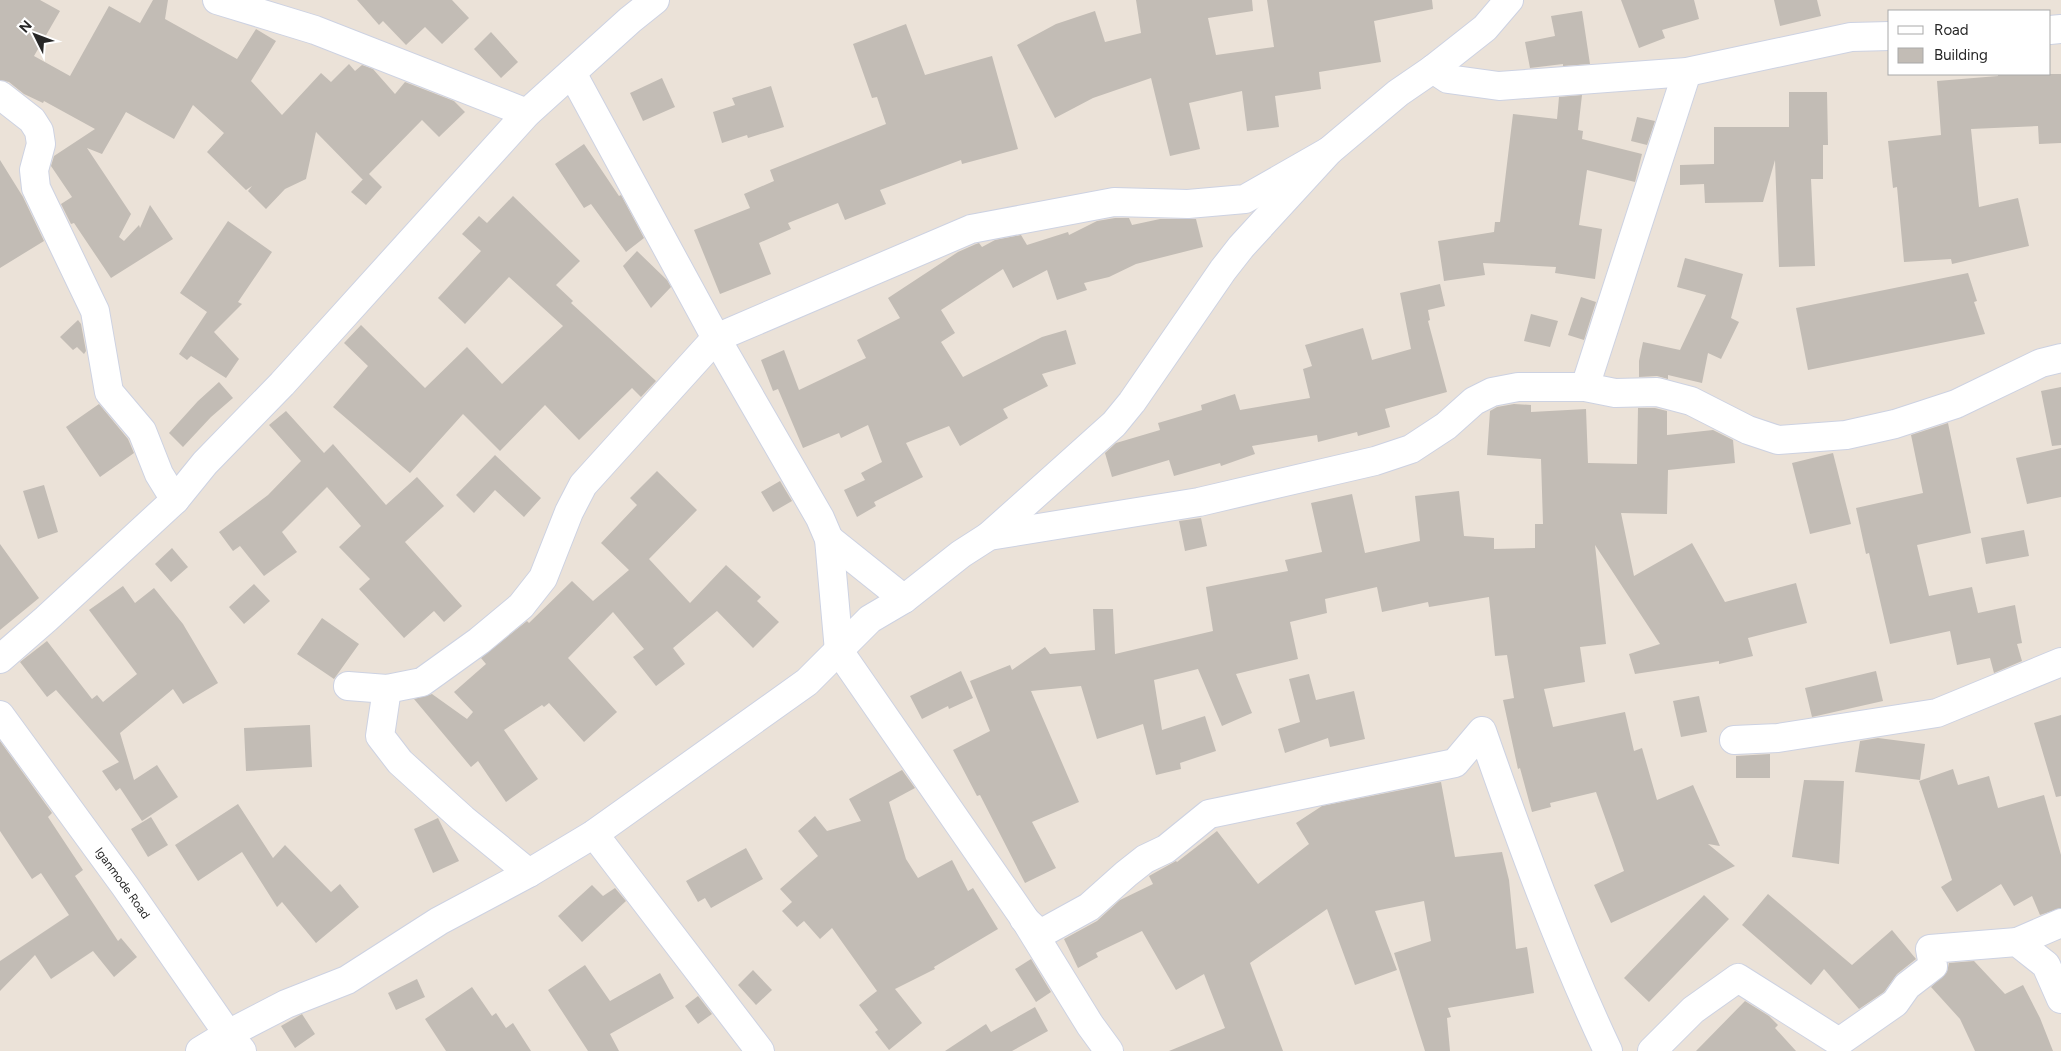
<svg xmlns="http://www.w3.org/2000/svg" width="2061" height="1051" viewBox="0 0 2061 1051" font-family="Figtree,sans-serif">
<rect width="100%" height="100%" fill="#ebe2d8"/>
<!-- building -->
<path fill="#c2bcb5" d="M0 0H40L60 11 34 56 70 76 109 6 140 23 153 0H168L165 19 237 59 256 29 276 41 251 81 282 115 321 73 331 82 349 64 355 71 362 65 373 69 395 94 405 82 454 101 465 112 439 137 422 120 369 174 382 187 366 205 351 192 366 176 363 180 316 132 306 179 285 189 266 209 248 191 252 186 246 190 207 152 224 133 193 105 174 139 126 112 102 154 87 148 131 214 119 237 124 241 139 225 140 228 150 205 173 239 111 278 74 223 71 224 61 204 72 197 51 166 54 156 95 129 44 101 43 103 24 94 9 82 0 80Z
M357 0H452L469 18 442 44 425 27 406 45 383 21 379 25Z
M1136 0H1252L1253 11 1208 18 1216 55 1274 47 1267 0H1432L1433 9 1374 21 1381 62 1319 72 1321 89 1275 96 1279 127 1247 131 1242 91 1189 103 1200 149 1170 156 1151 78 1093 98 1055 118 1017 45 1056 24 1095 11 1105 42 1141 33Z
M1621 0H1694L1699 19 1662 30 1665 38 1639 48Z
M1774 0H1817L1821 16 1780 26Z
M1582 11 1590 64 1563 66V64L1530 68 1525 42 1555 36 1551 16Z
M906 24 925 75 992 56 1018 149 962 164 961 160 880 190 886 204 845 220 838 203 788 223 791 229 759 243 771 274 720 294 694 230 750 208 744 194 774 181 770 170 886 124 877 97 872 98 853 44Z
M491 32 518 62 501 78 474 49Z
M1998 74H2061V143L2039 144 2038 126 1971 129 1979 207 2018 198 2029 246 1952 264 1951 259 1904 262 1897 187 1893 188 1888 141 1941 135 1937 81 1998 76Z
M662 78 675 107 643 121 630 93Z
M771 86 784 127 748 138 747 135 722 143 713 112 735 105 732 98Z
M1789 92H1827L1828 145H1823V179H1811L1815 266 1779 267 1775 160 1763 202 1705 203 1704 184 1680 185V165L1714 164V127H1789Z
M1582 95 1578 130 1583 131 1582 139 1642 154 1635 182 1587 170 1579 225 1602 229 1595 279 1555 273 1556 267 1483 263 1485 275 1444 281 1438 241 1494 232 1495 222H1500L1513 114 1557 119 1559 97Z
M1637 117 1655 121 1647 145 1631 141Z
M584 144 619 196 621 195 644 238 626 252 591 204 584 208 555 164Z
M0 160 23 197 44 241 0 268Z
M513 196 580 261 556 285 573 301 571 303 656 381 641 397 632 388 579 440 545 405 500 451 463 414 410 473 333 407 368 366 344 343 361 325 425 388 467 347 502 384 563 326 509 277 465 324 438 298 481 251 462 234 479 216 487 223Z
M1115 218H1129L1132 225 1160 219H1196L1203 247 1136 264 1109 277 1084 283 1087 290 1057 300 1047 270 1013 288 1003 269 941 310 955 333 941 342 963 377 1042 337 1066 330 1076 364 1042 374 1048 386 1003 409 1008 418 960 446 949 426 906 443 923 477 874 502 876 506 857 517 844 490 865 480 861 473 882 462 868 425 841 438 839 433 803 448 778 389 773 391 761 360 784 350 799 390 866 358 857 340 900 318 888 298 958 252 976 244 979 243 982 247 995 240 1021 235 1027 245 1068 232 1069 235 1097 221Z
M228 221 272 252 238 302 242 304 214 332 239 359 226 378 191 356 187 360 179 354 207 312 180 293Z
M637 251 667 280 671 287 651 308 623 266Z
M1685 258 1743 274 1731 318 1739 322 1721 359 1708 353 1702 383 1668 375V379L1657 376 1639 377V361L1643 342 1680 350 1706 295 1677 287Z
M1968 273 1977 301 1974 302 1985 334 1808 370 1796 308Z
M1440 284 1445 306 1428 310 1430 320 1428 321 1447 392 1385 409 1390 427 1358 436 1357 432 1318 442 1317 435 1252 446 1255 454 1221 466 1220 463 1174 476 1169 460 1112 477 1105 453 1116 443 1160 430 1158 423 1202 410 1201 405 1235 394 1240 410 1310 398 1303 369 1312 366 1305 345 1363 328 1372 360 1411 349 1400 293Z
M1581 297 1596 302 1584 340 1568 335Z
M1531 314 1558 321 1550 347 1524 341Z
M78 320 81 324 86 351 84 354 77 347 73 350 60 337Z
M219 382 233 398 211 417 183 447 169 433 198 401Z
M2061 387V445L2052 446 2041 391Z
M99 404 128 439 134 453 100 477 66 427Z
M1514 404 1531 405V412L1586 409 1588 463 1637 464 1638 408H1655L1667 411V435L1713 430 1733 440 1735 463 1668 470 1667 514 1621 513 1634 576 1692 543 1725 602 1796 583 1807 623 1748 638 1753 656 1719 664V661L1635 674 1629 654 1660 644 1595 545 1606 644 1580 647 1585 682 1544 689 1553 727 1625 712 1634 751 1642 748 1657 800 1693 785 1720 846 1708 844 1735 866 1611 923 1594 885 1624 871 1596 792 1550 803 1551 807 1532 812 1520 768 1518 769 1503 700 1514 698 1507 655 1495 656 1489 597 1429 607 1428 602 1382 612 1377 587 1325 599 1327 613 1290 622 1298 659 1236 674 1252 713 1222 726 1198 669 1154 680 1162 730 1205 716 1216 751 1180 763 1181 769 1156 775 1143 724 1097 739 1081 686 1031 691 1079 802 1032 822 1056 868 1025 883 980 795 977 796 953 750 990 731 970 681 1010 665 1012 670 1045 647 1050 654 1095 650 1093 609H1113L1115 654 1213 631 1206 587 1288 571 1285 560 1322 552 1311 503 1352 494 1365 553 1420 541 1415 496 1459 491 1464 536 1494 538V549L1535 548V524H1543L1541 459 1487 455 1490 411 1497 407Z
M286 411 324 453 333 444 386 505 417 477 444 506 405 542 462 606 444 622 434 611 404 638 359 589 370 579 339 547 361 526 327 487 282 532 297 552 264 576 240 546 233 551 219 532 268 495 301 461 269 425Z
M1948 423 1971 533 1917 545 1929 596 1972 587 1978 613 2015 605 2022 643 2017 644 2022 661 1994 673 1990 658 1957 665 1950 631 1890 644 1869 553 1866 554 1856 508 1923 493 1911 435Z
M2061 448V497L2027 504 2016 458Z
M1833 453 1851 524 1810 534 1792 463Z
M495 455 541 498 524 517 495 490 474 513 456 495Z
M657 471 697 510 649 559 690 603 726 565 761 597 757 601 779 622 753 648 717 611 673 648 685 664 656 686 633 657 644 649 613 612 568 658 617 712 584 742 549 703 544 707 542 705 504 730 538 779 506 802 478 761 471 767 414 699 432 694 467 719 473 712 454 692 486 664 481 658 527 621 529 623 572 581 593 601 629 570 601 543 637 505 630 498Z
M780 481 792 501 773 512 761 492Z
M44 485 58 532 38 539 23 491Z
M1201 518 1207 546 1185 551 1179 521Z
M2024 530 2029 556 1986 564 1981 538Z
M0 544 39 598 0 630Z
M172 548 188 567 171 582 155 564Z
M254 584 270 601 244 624 229 607Z
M123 586 135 603 154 588 183 624 218 683 183 704 173 689 120 733 134 780 157 765 178 797 142 821 120 788 116 791 102 771 119 762 56 690 47 697 20 662 47 641 92 699 97 695 103 702 137 674 89 610Z
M322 618 359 644 334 679 297 654Z
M961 671 973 698 949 709 948 706 922 719 910 696Z
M1876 671 1883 701 1812 717 1805 688Z
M1309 674 1316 700 1354 691 1365 739 1330 747 1328 738 1285 753 1278 729 1300 722 1289 679Z
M1699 696 1707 732 1681 737 1673 701Z
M2061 715V796L2056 797 2034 723Z
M310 725 312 767 246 771 244 728Z
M1878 738 1925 744 1920 780 1855 772 1860 741Z
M0 741 52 813 48 817 83 870 75 876 118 941 121 938 137 957 114 977 93 951 51 979 35 955 0 991V961L69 915 41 873 32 879 0 831Z
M1770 754V778H1736V756Z
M1953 769 1958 785 1989 776 1998 808 2044 795 2061 855V908L2040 915 2032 896 2014 906 2001 884 1957 912 1941 887 1952 880 1919 781Z
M902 770 915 788 889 802 906 859 918 878 952 860 968 891 973 888 998 929 934 967 935 969 895 989 922 1023 889 1050 875 1032 878 1030 859 1005 877 991 832 928 820 939 804 921 797 927 782 911 792 902 780 889 818 856 798 831 815 816 827 831 861 821 849 799Z
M1804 780 1844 781 1839 864 1792 857Z
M1441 782 1455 857 1502 852 1509 880 1516 949 1527 947 1534 993 1448 1008 1451 1017 1447 1018 1450 1051H1425L1394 953 1431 941 1424 901 1375 911 1397 970 1355 985 1327 909 1250 963 1283 1051H1169L1225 1028 1204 974 1176 990 1142 931 1096 953 1098 957 1078 968 1064 939 1097 921 1120 900 1153 884 1149 876 1176 861 1177 862 1217 831 1258 884 1309 844 1296 823 1322 806Z
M238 804 273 858 285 845 331 892 340 884 359 907 316 943 282 902 277 907 242 852 198 881 175 845Z
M151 817 168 845 148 857 131 829Z
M438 818 459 861 433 873 414 829Z
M746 848 763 879 711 908 705 898 698 902 686 881Z
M592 885 603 896 615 888 626 901 582 942 558 916Z
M1768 894 1852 965 1892 930 1916 959 1897 974 1884 992 1859 1009 1824 969 1811 985 1742 925Z
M1704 895 1729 919 1649 1002 1624 978Z
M1031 959 1051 992 1036 1002 1015 969Z
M1974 961 2005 994 2023 985 2040 1018 2053 1051H1975L1960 1019 1931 987 1947 972 1949 963Z
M585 965 610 1001 660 973 674 998 610 1034 619 1051H588L548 990Z
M753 970 772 990 756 1005 738 985Z
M417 979 425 997 396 1010 388 993Z
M472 987 492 1016 496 1013 506 1028 513 1023 531 1051H446L425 1019Z
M698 996 712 1014 698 1024 685 1006Z
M1745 1001 1769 1016 1778 1025 1775 1028 1796 1051H1696Z
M1035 1007 1048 1031 1012 1051H945L986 1024 991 1032Z
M302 1014 315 1034 295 1048 281 1026Z"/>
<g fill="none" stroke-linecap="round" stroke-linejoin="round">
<defs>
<g id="minor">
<path d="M217 0 315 30 527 113"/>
<path d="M2050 30 2061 29"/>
<path d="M1433 69 1448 79 1499 86 1687 72 1851 37 1890 36"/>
<path d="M572 73 716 338 820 518 829 539 839 651 1024 918 1090 1025 1109 1051"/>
<path d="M0 95 32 120 39 131 41 144 34 170 36 188 95 311 109 392 142 431 159 474 175 500"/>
<path d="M1585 387 1687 72"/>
<path d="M989 536 1114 424 1132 402 1223 270 1241 247 1329 151 1398 93 1433 69 1485 28 1509 0"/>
<path d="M829 539 904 599"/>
<path d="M0 659 46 619 175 500 205 463 282 384 527 113 630 20 655 0"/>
<path d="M348 686 387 689 422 682 479 641 521 606 543 578 569 512 583 485 716 338 971 229 1114 202 1188 204 1245 199 1329 151"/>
<path d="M387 689 380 736 400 762 463 819 529 873"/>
<path id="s1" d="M0 715 125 886 228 1034 242 1051"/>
<path d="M1734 740 1778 738 1937 713 2061 662"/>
<path d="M594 834 760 1051"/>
<path d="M1024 919 1040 934 1089 907 1126 874 1145 859 1166 849 1209 814 1455 763 1482 731C1520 840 1559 947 1608 1051"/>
<path d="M2017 942 2061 923"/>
<path d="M1839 1042 1895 1003 1907 986 1933 966 1930 949 2017 942 2046 965 2061 999"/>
<path d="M200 1051 228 1034 286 1004 347 980 439 921 529 873 594 834 807 682 870 619 904 599 961 554 989 536 1199 502 1375 461 1411 449 1446 426 1474 401 1492 392 1518 387H1585L1615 393 1657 392 1691 401 1748 430 1778 440 1846 435 1895 424 1956 404 2041 363 2061 358"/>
<path d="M1652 1051 1693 1010 1738 978 1839 1042"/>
</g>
</defs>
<!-- minor casing -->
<use href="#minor" stroke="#cdd2e2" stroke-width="30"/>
<!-- minor -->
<use href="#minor" stroke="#fff" stroke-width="28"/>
</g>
<g text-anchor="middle" stroke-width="5" stroke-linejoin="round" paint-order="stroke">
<!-- street labels -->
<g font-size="12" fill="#272727" stroke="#fff">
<text dy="4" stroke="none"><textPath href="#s1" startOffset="208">Iganmode Road</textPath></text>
</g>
</g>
<!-- legend -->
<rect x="1888" y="10" width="162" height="65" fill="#ffffff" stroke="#a9a9a9"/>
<rect x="1898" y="26" width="25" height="8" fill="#ffffff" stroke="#a9a9a9"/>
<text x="1934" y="35" font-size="15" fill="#272727">Road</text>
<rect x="1898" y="48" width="25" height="15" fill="#c2bcb5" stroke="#a9a9a9"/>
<text x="1934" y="60" font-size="15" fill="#272727">Building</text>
<!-- north arrow -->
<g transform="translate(35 35) rotate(312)" stroke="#ffffff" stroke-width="4" paint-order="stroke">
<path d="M0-4L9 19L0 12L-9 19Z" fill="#272727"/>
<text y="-8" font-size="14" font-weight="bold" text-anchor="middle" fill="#272727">N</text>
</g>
</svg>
